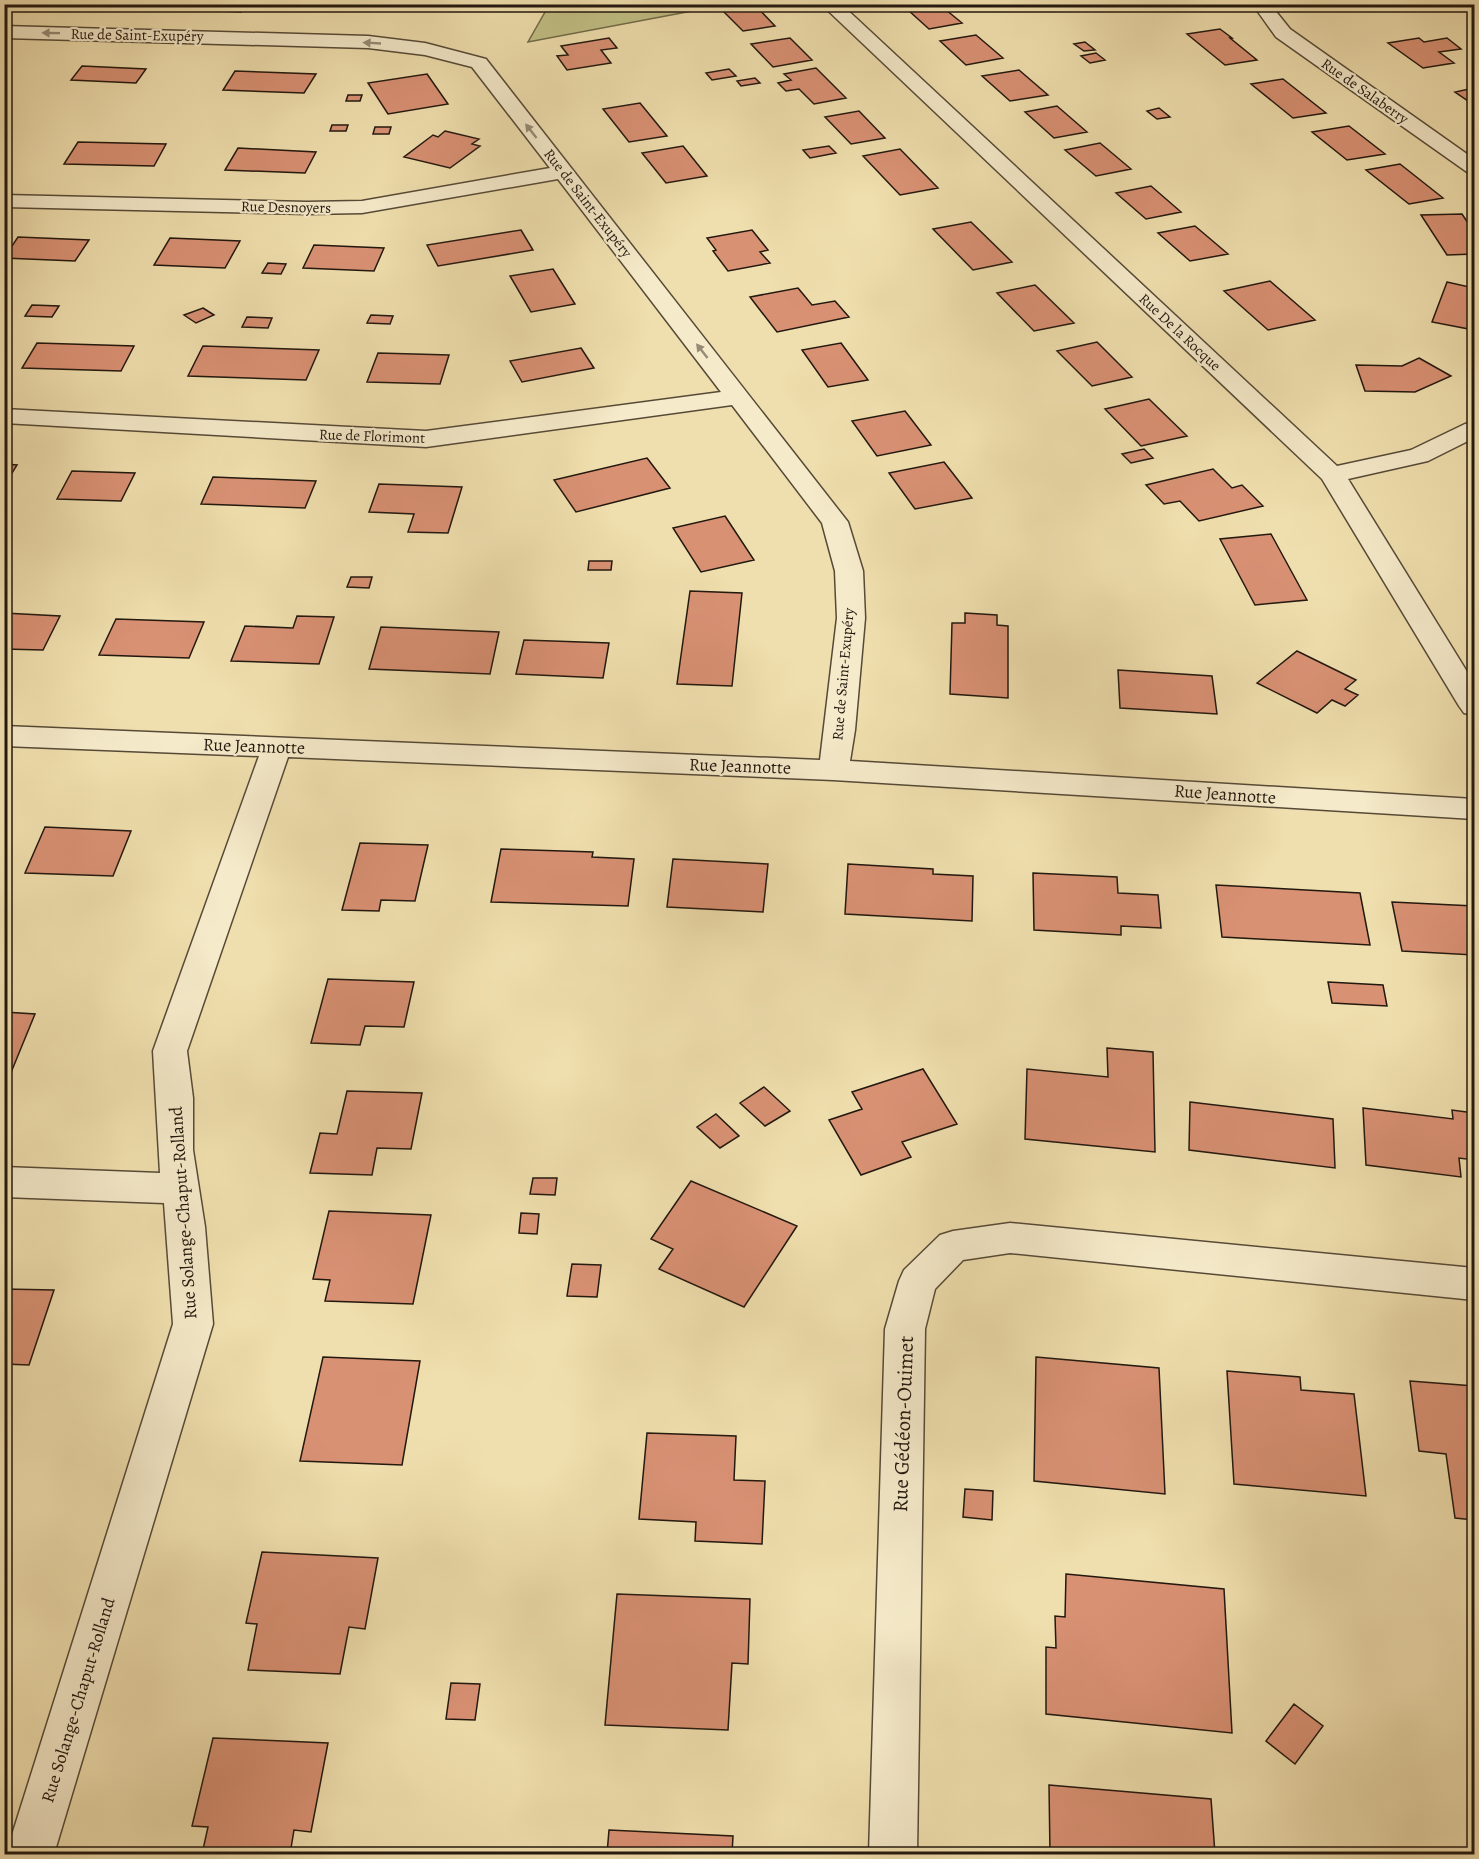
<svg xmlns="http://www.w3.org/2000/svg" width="1479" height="1859" viewBox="0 0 1479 1859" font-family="Alegreya,serif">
<rect width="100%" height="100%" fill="#f0dfae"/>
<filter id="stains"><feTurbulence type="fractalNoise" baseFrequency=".00333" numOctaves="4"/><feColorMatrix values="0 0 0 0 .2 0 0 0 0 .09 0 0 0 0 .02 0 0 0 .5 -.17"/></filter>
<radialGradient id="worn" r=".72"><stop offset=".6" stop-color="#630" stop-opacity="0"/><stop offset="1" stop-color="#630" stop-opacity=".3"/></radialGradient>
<!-- green -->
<path fill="#c1c085" stroke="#726c4a" stroke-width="1.5" d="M549 5V4L724 5 528 42Z"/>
<!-- building -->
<path fill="#d99174" stroke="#22180f" stroke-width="1.5" d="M45 4H130L126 9 43 6Z
M205 4H263L260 10 242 9 241 12 202 10Z
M729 4H754L775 26 743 31 718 6Z
M1166 4H1205L1206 8 1167 7Z
M940 5 962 23 929 29 908 10Z
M1220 29 1232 38H1230L1257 60 1225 65 1187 34Z
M976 35 1003 58 966 65 940 41Z
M609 38 617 48 601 50 611 63 567 70 557 56 568 55 561 46Z
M790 38 812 60 773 67 751 44Z
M1419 38 1424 42 1447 38 1461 49 1439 52 1454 63 1423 68 1388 43Z
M1085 42 1095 50 1084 51 1074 44Z
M1096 53 1105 60 1090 63 1081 56Z
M82 66 146 69 136 83 71 80Z
M816 68 846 98 814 104 799 89 786 91 778 83 791 80 784 74Z
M729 69 736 76 712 80 706 73Z
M1019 70 1048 95 1010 101 982 76Z
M235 71 316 74 304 93 223 90Z
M427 74 448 104 388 114 368 83Z
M755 78 760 83 741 86 737 81Z
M1283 79 1326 113 1293 118 1251 84Z
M1474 88V105L1455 92Z
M348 95H362L360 101H346Z
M640 103 667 136 629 142 603 109Z
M1057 106 1087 132 1054 138 1025 112Z
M1159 108 1170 117 1157 119 1147 111Z
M859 111 885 138 851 144 825 117Z
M332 125H348L346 131H330Z
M1349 126 1385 154 1347 160 1312 132Z
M375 127H391L389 134H373Z
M445 131 479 139 472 144 480 146 450 168 404 157 433 135 438 137Z
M78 142 166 144 154 166 64 164Z
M1100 143 1131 169 1096 176 1065 150Z
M683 146 707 176 666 183 642 153Z
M829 146 836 153 810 158 803 150Z
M238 148 316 152 305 173 225 170Z
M900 149 938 188 900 195 863 156Z
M1400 164 1443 198 1409 204 1366 170Z
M1151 186 1181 212 1146 219 1116 193Z
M1462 214 1474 232V254L1447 255 1421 215Z
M971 222 1012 262 973 270 933 229Z
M1195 226 1228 254 1190 261 1158 233Z
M521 230 533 250 438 266 427 245Z
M752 230 768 250 760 252 770 263 728 271 713 251 716 250 707 238Z
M18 237 89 240 75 261 4 258Z
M170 238 240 241 225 268 154 265Z
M314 245 384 248 374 271 303 268Z
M268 263 286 264 281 274 262 273Z
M553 269 575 304 531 312 510 276Z
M1270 281 1315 320 1268 330 1224 291Z
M1447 282 1474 288V330L1432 322Z
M1035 285 1074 323 1034 331 997 293Z
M798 288 812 305 835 301 849 317 777 332 750 297Z
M32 305 59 306 52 317 25 316Z
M203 308 214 315 196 323 184 315Z
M371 315 393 316 390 324 367 323Z
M247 317 272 318 268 328 242 327Z
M1097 342 1132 377 1092 386 1057 351Z
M37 343 134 346 121 371 22 368Z
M841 343 868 380 828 387 802 350Z
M203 346 319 350 306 380 188 376Z
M581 348 594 368 522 382 510 361Z
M378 353 449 355 440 384 367 382Z
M1419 358 1451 376 1415 392 1365 391 1356 365 1402 366Z
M1149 399 1187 436 1141 446 1105 409Z
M905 411 931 445 877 456 852 421Z
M1144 449 1153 458 1131 463 1122 454Z
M647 458 670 488 576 512 554 480Z
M944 462 972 498 915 509 889 473Z
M4 464 17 465 4 486Z
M1213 469 1232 488 1242 485 1263 506 1199 521 1180 501 1164 504 1146 485Z
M72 471 135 473 121 501 57 499Z
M213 477 316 481 305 508 201 504Z
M379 484 462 487 448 533 408 532 414 514 369 512Z
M725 516 754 560 701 572 673 528Z
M1271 534 1307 600 1255 605 1220 539Z
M589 561H612L611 570H588Z
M351 577H372L369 588 347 587Z
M690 591 742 593 732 686 677 684Z
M4 613 60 616 43 650 4 649Z
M965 613 997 615V625L1008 626V698L950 694 952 623H965Z
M297 616 334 617 319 664 231 661 245 626 293 628Z
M116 619 204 622 189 658 99 655Z
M381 627 499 632 490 674 369 669Z
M524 640 609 643 603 678 516 674Z
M1297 651 1356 680 1345 689 1358 695 1345 706 1332 700 1317 713 1257 683Z
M1118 670 1212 676 1217 714 1120 708Z
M45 827 131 831 113 876 25 873Z
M360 843 428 845 415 901 381 900 379 911 342 910Z
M501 849 593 852 592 857 634 859 628 906 491 902Z
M673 859 768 864 763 912 667 907Z
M848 864 933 869V874L973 876 972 921 845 914Z
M1033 873 1117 877 1118 893 1158 895 1161 928 1121 926V935L1034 930Z
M1216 885 1360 893 1370 945 1222 937Z
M1392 902 1474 906V955L1402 951Z
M328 979 414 982 404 1027 365 1026 360 1045 311 1043Z
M1328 982 1383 985 1387 1006 1332 1003Z
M4 1012 35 1014 10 1075H4Z
M1107 1048 1153 1052 1155 1152 1025 1139 1027 1069 1108 1077Z
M923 1069 957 1124 902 1142 911 1157 861 1175 829 1120 862 1109 852 1092Z
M764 1087 790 1111 765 1126 740 1103Z
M347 1091 422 1093 411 1149 377 1148 372 1175 310 1173 320 1133 337 1134Z
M1190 1102 1333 1119 1335 1168 1189 1150Z
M1363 1108 1453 1119 1452 1110 1474 1113V1160L1459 1158 1461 1177 1366 1165Z
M716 1114 739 1136 720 1148 697 1127Z
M533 1178H557L555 1195 530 1194Z
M691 1181 797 1226 744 1307 659 1269 673 1249 651 1239Z
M329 1211 431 1215 413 1304 325 1301 330 1280 313 1279Z
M521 1213 539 1214 537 1234 519 1233Z
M572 1264 601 1265 597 1297 567 1296Z
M4 1289 54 1290 29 1365 4 1364Z
M323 1357 420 1361 402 1465 300 1461Z
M1036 1357 1159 1368 1165 1494 1034 1481Z
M1227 1371 1300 1377 1301 1390 1354 1394 1366 1496 1234 1484Z
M1410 1381 1474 1386V1520L1455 1518 1446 1454 1419 1451Z
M647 1433 736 1436 734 1480 765 1481 762 1544 695 1541 696 1522 639 1519Z
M965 1489 993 1491 992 1520 963 1517Z
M262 1552 378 1558 365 1629 349 1627 340 1674 248 1670 257 1624 246 1623Z
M1066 1574 1224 1589 1232 1733 1046 1714V1647L1056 1648 1055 1616 1065 1617Z
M617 1594 750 1599 748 1664 732 1663 728 1730 605 1725Z
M451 1683 480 1684 475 1720 446 1719Z
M1294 1704 1323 1726 1295 1764 1266 1741Z
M213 1738 328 1743 311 1832 294 1830 290 1854H202L208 1827 192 1826Z
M1049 1785 1211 1799 1215 1854H1050Z
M609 1830 733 1836 732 1854H607Z"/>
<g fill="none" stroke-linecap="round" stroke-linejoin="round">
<defs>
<path id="minor" d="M821 4H841L1337 466 1411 450 1465 424 1474 422V438L1428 461 1348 479 1474 683V715L1464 713 1459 706 1322 479Z
M1256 4H1274V9L1290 29 1474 159V174L1467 172 1276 37 1256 9Z
M4 26 368 36 425 43 486 59 848 522 863 571 865 618 855 730 850 761 1474 799V819L833 780 288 757 187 1051 193 1098V1150L205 1227 213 1324 54 1854H6L173 1324 164 1203 4 1197V1167L160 1173 153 1051 259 756 4 746V726L820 760 837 618 835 571 822 523 732 405 426 447 4 423V409L426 431 721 392 558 179 362 213 307 214 4 207V195L307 202 362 201 550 168 472 67 425 55 368 48 4 38Z
M1010 1223 1474 1268V1300L1010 1253 963 1260 935 1289 925 1329 917 1854H869L885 1329 899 1281 904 1270 940 1235 953 1231Z"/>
</defs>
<!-- minor casing -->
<use href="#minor" stroke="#564a37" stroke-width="3"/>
<!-- minor -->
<use href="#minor" fill="#f5eaca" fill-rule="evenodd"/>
</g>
<!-- one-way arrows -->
<defs><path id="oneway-solid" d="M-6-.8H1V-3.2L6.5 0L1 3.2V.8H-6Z" transform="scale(1.5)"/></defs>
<g fill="#968c76">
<use href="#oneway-solid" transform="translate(51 33) rotate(-179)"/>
<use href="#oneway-solid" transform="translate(372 43) rotate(-177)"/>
<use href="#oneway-solid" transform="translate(531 131) rotate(-128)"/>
<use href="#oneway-solid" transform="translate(702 351) rotate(-128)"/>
</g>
<g text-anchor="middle" stroke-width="4.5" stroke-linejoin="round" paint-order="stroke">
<!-- far-street labels -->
<g font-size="15" fill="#22180f" stroke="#f5eaca">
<text transform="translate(137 35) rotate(1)" y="5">Rue de Saint-Exupéry</text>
<text transform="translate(1365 91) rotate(35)" y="5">Rue de Salaberry</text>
<text transform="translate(588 203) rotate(52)" y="5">Rue de Saint-Exupéry</text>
<text transform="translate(286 207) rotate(1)" y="5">Rue Desnoyers</text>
<text transform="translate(1180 332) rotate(43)" y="5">Rue De la Rocque</text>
<text transform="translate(372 436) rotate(2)" y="5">Rue de Florimont</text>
<text transform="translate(843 674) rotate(-85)" y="5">Rue de Saint-Exupéry</text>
</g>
<!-- street labels -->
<g font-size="18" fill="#22180f" stroke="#f5eaca">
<text transform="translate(254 746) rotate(2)" y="6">Rue Jeannotte</text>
<text transform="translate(740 766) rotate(2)" y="6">Rue Jeannotte</text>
<text transform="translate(1225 794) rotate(4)" y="6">Rue Jeannotte</text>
<text transform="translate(183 1213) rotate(-94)" y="6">Rue Solange-Chaput-Rolland</text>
<text transform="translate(78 1700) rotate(-73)" y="6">Rue Solange-Chaput-Rolland</text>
</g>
<!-- near-street labels -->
<g font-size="21" fill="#22180f" stroke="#f5eaca">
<text transform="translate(903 1424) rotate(-88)" y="7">Rue Gédéon-Ouimet</text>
</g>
</g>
<!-- margin -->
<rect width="1479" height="1859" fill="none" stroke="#f0dfae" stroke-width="24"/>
<rect x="6" y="6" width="1467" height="1847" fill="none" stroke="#22180f" stroke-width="3"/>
<rect x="12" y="12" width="1455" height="1835" fill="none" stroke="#22180f" stroke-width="1.5"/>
<rect width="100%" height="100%" filter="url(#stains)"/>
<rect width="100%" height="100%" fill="url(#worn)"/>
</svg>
